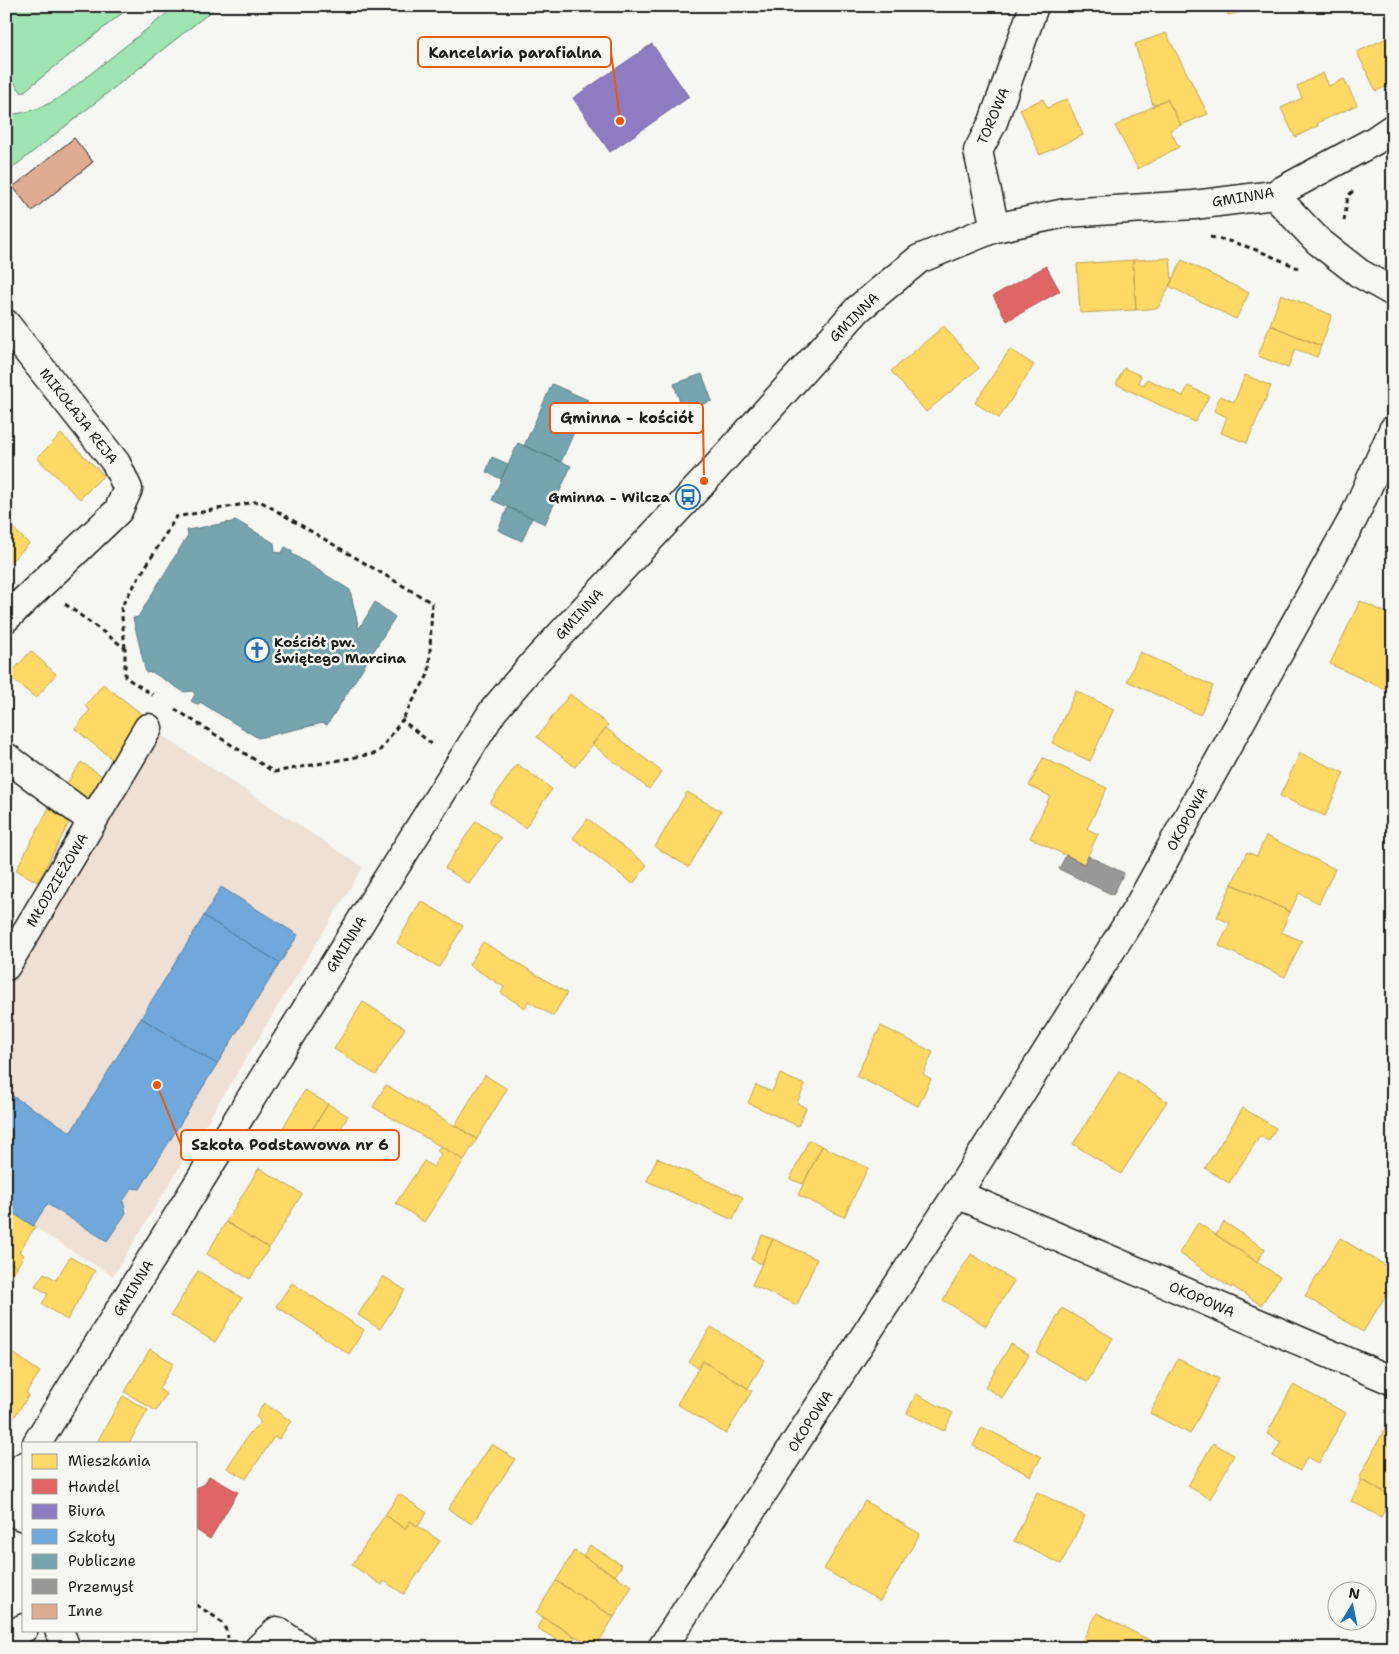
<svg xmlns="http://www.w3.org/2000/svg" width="1399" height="1654" viewBox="0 0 1399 1654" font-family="'Shantell Sans',sans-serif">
<rect width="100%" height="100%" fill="#f6f6f2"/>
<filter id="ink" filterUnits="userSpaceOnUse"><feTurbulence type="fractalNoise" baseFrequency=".02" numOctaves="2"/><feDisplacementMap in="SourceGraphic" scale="10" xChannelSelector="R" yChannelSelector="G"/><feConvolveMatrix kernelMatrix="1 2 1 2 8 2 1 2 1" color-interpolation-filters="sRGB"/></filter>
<g filter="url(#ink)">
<!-- built -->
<path fill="#efe0d5" d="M158 733 363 867 113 1276 13 1214 6 1224V988Z"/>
<!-- pitch -->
<path fill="#9ee5b2" stroke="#5d8067" d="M6 6H131L22 93 6 72Z
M176 6H218L6 173V115C30 113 45 107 65 94Z"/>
<!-- homes -->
<path fill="#ffd966" stroke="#bba050" d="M1175 6H1202L1176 12Z
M1226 6H1240L1241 12 1228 15Z
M1166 33 1208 114 1181 125 1167 99 1153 105 1135 44Z
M1393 35V84L1376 91 1357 52Z
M1323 73 1329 86 1344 79 1357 105 1317 123 1318 126 1295 137 1281 108 1302 98 1297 86Z
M1043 99 1047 108 1067 99 1083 135 1040 155 1020 109Z
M1167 99 1181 125 1170 130 1179 147 1138 169 1115 126Z
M1170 258 1172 281 1158 308 1136 310 1133 260Z
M1133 260 1136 310 1080 313 1077 264Z
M1182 260 1249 293 1236 319 1169 286Z
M1281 294 1332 315 1321 346 1270 325Z
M1270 325 1321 346 1317 357 1295 349 1288 368 1258 356Z
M944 326 979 368 926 412 891 371Z
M1010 349 1034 365 999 418 975 403Z
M1124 368 1141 376 1138 382 1144 385 1147 379 1183 396 1188 386 1209 396 1195 422 1116 384Z
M1245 375 1271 386 1247 443 1221 433 1227 417 1214 411 1220 396 1234 402Z
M61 434 104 475 80 499 37 458Z
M6 521 29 544 6 566Z
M1360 601 1393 616V680L1388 691 1330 664Z
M31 651 56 674 36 698 8 676Z
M1140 652 1213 686 1200 715 1127 681Z
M103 684 143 715 113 760 75 729 90 710 85 706Z
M1076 691 1114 709 1090 761 1052 743Z
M570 694 608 725 575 767 537 737Z
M606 728 662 772 649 789 592 744Z
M1300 753 1344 773 1325 816 1280 796Z
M1043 758 1107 788 1087 829 1098 834 1084 864 1030 838 1050 796 1029 786Z
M81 762 102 776 85 803 63 789Z
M517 764 552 789 525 828 490 803Z
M687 792 721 811 689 867 655 847Z
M50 806 72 817 38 882 16 870Z
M588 819 647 865 633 884 573 838Z
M476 821 501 838 469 884 445 868Z
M1266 836 1335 869 1319 903 1299 893 1290 912 1232 884 1247 852 1257 856Z
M1232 884 1290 912 1281 932 1302 941 1285 977 1219 946 1230 923 1217 917Z
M421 901 463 926 439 967 397 943Z
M483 942 567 993 553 1016 528 1001 525 1008 501 993 504 987 469 965Z
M363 1002 405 1028 376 1075 334 1049Z
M881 1026 933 1052 923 1074 931 1079 918 1106 856 1076Z
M1119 1071 1167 1101 1121 1174 1073 1144Z
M780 1074 805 1085 797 1103 806 1108 798 1126 748 1103 756 1085 772 1092Z
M485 1075 507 1089 477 1139 455 1125Z
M386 1085 477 1139 464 1160 373 1107Z
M305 1090 328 1104 303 1144 281 1131Z
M328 1104 348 1116 324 1157 303 1144Z
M1243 1108 1276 1128 1268 1141 1260 1136 1229 1183 1205 1168Z
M809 1140 822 1146 803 1184 790 1179Z
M441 1146 464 1160 424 1222 396 1203 424 1161 433 1167 441 1154 437 1150Z
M822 1146 868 1168 844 1217 798 1195Z
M657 1158 743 1197 733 1220 647 1181Z
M259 1168 302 1194 269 1248 226 1222Z
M13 1213 35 1227 19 1252 24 1255 17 1267 6 1260V1224Z
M226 1222 269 1248 250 1279 207 1254Z
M1224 1222 1265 1249 1257 1262 1216 1235Z
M1198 1223 1280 1277 1261 1305 1232 1286 1231 1288 1179 1253Z
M762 1235 773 1239 762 1264 751 1259Z
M1340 1238 1393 1270V1284L1363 1332 1305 1296Z
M773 1239 817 1259 797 1305 752 1285Z
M971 1254 1014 1281 986 1326 943 1300Z
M70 1257 95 1271 67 1320 42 1304 48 1294 35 1286 44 1273 56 1280Z
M6 1260 17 1267 6 1284Z
M198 1271 242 1298 215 1342 171 1315Z
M383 1276 405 1290 380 1329 358 1315Z
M292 1283 364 1330 349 1354 276 1306Z
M1062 1308 1113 1338 1087 1382 1037 1353Z
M711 1327 765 1360 748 1388 703 1361 699 1368 689 1362Z
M1011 1344 1029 1355 1002 1398 985 1387Z
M6 1348 40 1372 26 1393 29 1395 11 1422 6 1419Z
M150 1349 174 1363 159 1389 166 1394 156 1411 125 1392Z
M1178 1359 1219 1379 1190 1434 1150 1413Z
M703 1361 752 1391 726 1434 677 1404Z
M1293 1385 1346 1413 1319 1463 1307 1457 1300 1471 1273 1456 1281 1442 1267 1434Z
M916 1394 953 1413 944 1431 907 1413Z
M123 1396 148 1410 129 1443H102L98 1440Z
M264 1403 291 1421 279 1439 274 1437 246 1479 227 1468 249 1434 261 1422 256 1416Z
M982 1427 1041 1457 1031 1476 973 1446Z
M1385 1428 1393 1432V1496L1359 1479Z
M1213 1443 1234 1455 1210 1499 1188 1486Z
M492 1444 515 1459 472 1524 448 1509Z
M1362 1480 1392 1496 1381 1517 1351 1501Z
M1037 1492 1085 1516 1061 1564 1014 1541Z
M399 1494 427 1513 418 1526 410 1521 405 1529 385 1515Z
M865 1501 920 1534 880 1601 824 1569Z
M385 1515 405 1529 410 1521 440 1541 404 1594 384 1581 382 1585 352 1565Z
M590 1545 622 1565 615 1576 583 1556Z
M574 1551 632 1586 614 1617 556 1581Z
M556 1581 614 1617 595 1648 536 1613Z
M1097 1613 1151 1641 1147 1648H1079Z
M543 1617 575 1637 569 1647 537 1628Z"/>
<!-- shops -->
<path fill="#e06666" stroke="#a55050" d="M1046 266 1060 291 1007 321 993 296Z
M209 1476 238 1492 210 1539 196 1530V1488L205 1484Z"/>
<!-- offices -->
<path fill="#8e7cc3" stroke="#6c5f91" d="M652 44 689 97 610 152 573 98Z"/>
<!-- schools -->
<path fill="#6fa8dc" stroke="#567ea2" d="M221 887 298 935 280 963 204 916Z
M204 916 280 963 217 1064 141 1018Z
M141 1018 217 1064 140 1189 132 1188 123 1201 126 1213 107 1241 47 1204 33 1226 13 1213 6 1224V1092L71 1132Z"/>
<!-- public -->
<path fill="#76a5af" stroke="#5b7c83" d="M702 374 712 401 683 411 674 384Z
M552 384 588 400 561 462 524 446Z
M518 443 571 466 545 524 492 500Z
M492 457 508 464 501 479 486 472Z
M508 507 532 518 522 541 498 530Z
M237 521 274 543 275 552 282 553 285 547 293 551 291 553 350 590 359 629 375 602 395 617 327 725 323 723 258 738 200 702 198 705 191 701 195 695 193 691 184 692 152 672 146 673 133 618 138 617 188 535 187 530Z"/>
<!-- industry -->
<path fill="#999" stroke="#747474" d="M1066 855 1084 864 1088 856 1124 873 1113 895 1059 869Z"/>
<!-- building -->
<path fill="#dfac92" stroke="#1c1c1c" d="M74 138 93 162 32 211 13 187Z"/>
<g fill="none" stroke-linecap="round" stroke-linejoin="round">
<defs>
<path id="minor" d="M1274 195 1318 241 1359 273 1393 292
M995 228 978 151 993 122 1034 6
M6 324 116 463 128 489 118 511 6 618
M6 757 93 821
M6 966 148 728
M957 1194 1393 1381
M37 1443 371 905 493 711 534 663 704 481 858 309 919 259 995 228 1065 213 1194 205 1274 195 1374 141 1393 128
M6 1509 24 1466
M259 1648 277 1631 302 1648
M662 1648 957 1194 1137 909 1354 517 1393 430"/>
<path id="major" d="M6 1510 24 1517
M59 1630 66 1648
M6 1638 24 1628"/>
</defs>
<!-- minor casing -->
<use href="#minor" stroke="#1c1c1c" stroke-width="31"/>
<!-- major casing -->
<use href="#major" stroke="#1c1c1c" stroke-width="31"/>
<!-- path -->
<path stroke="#1c1c1c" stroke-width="3" stroke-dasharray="5 4" stroke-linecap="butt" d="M1344 221 1348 196 1354 190
M1210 237C1240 242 1270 255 1298 268
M65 604 125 648V677L153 695
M125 648 121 607 176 517 260 501 432 603 429 673 402 720
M175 709 274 772 378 753 402 720 433 745
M196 1605C210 1614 226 1620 228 1638"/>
<!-- minor -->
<use href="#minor" stroke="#f6f6f2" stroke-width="28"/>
<!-- major -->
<use href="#major" stroke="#f6f6f2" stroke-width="28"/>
</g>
</g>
<!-- icons -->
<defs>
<symbol id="bus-ring" viewBox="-11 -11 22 22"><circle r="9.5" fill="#f6f6f2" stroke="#1f6fb2" stroke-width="1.5"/><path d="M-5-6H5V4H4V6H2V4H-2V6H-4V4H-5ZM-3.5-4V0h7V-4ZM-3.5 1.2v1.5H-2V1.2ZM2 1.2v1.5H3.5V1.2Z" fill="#1f6fb2"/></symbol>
<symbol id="church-ring" viewBox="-11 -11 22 22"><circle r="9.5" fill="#f6f6f2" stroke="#1f6fb2" stroke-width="1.5"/><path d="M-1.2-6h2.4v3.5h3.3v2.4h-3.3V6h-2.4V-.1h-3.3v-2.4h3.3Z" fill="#1f6fb2"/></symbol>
</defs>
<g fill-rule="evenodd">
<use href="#bus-ring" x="674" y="483" width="28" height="28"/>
<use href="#church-ring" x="243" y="636" width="28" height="28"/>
</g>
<g text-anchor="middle" stroke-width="5" stroke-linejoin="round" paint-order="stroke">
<!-- street labels -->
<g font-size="14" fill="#1c1c1c" stroke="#f6f6f2">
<text transform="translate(993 116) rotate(-67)" y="5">TOROWA</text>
<text transform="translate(1243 197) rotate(-9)" y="5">GMINNA</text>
<text transform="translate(854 317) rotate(-45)" y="5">GMINNA</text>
<text transform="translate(79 416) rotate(52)" y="5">MIKOŁAJA REJA</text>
<text transform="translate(579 614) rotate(-47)" y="5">GMINNA</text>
<text transform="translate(1187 819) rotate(-61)" y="5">OKOPOWA</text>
<text transform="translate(57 880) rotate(-59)" y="5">MŁODZIEŻOWA</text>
<text transform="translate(346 944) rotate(-58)" y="5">GMINNA</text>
<text transform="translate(133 1288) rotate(-58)" y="5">GMINNA</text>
<text transform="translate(1202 1299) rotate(23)" y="5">OKOPOWA</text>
<text transform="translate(810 1421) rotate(-57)" y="5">OKOPOWA</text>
</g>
<!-- poi labels -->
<g font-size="14" font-weight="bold" fill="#1c1c1c" stroke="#f6f6f2" text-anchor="end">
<text x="670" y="502">Gminna - Wilcza</text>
<text x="274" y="647" text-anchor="start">Kościół pw.<tspan x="274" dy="16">Świętego Marcina</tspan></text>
</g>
</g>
<!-- callouts -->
<path fill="none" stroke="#e8590c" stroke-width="2" d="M620 121L611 52M704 481L703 418M157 1085L181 1145"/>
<g fill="#e8590c" stroke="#f6f6f2" stroke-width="2">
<circle cx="620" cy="121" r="5"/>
<circle cx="704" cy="481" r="5"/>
<circle cx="157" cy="1085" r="5"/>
</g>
<g fill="#f6f6f2" stroke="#e8590c" stroke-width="2">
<rect x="418" y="37" width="193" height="30" rx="5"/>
<rect x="550" y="403" width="153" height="30" rx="5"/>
<rect x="181" y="1130" width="218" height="30" rx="5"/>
</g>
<g font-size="15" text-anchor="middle" font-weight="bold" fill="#1c1c1c">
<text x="515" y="58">Kancelaria parafialna</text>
<text x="627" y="423">Gminna - kościół</text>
<text x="290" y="1150">Szkoła Podstawowa nr 6</text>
</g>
<!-- margin -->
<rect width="1399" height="1654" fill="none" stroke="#f6f6f2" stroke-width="25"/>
<rect x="12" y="12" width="1374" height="1629" fill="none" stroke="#1c1c1c" stroke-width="2" filter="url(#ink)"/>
<!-- legend -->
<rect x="22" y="1442" width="175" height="190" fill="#f6f6f2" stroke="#9f9f9c"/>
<rect x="32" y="1454" width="25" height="15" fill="#ffd966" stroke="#9f9f9c"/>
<text x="68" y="1466" font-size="15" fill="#1c1c1c">Mieszkania</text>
<rect x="32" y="1479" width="25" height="15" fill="#e06666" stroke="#9f9f9c"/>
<text x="68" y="1492" font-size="15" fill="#1c1c1c">Handel</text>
<rect x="32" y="1504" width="25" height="15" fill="#8e7cc3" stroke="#9f9f9c"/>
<text x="68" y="1516" font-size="15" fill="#1c1c1c">Biura</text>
<rect x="32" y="1529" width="25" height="15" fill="#6fa8dc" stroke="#9f9f9c"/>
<text x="68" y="1542" font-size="15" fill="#1c1c1c">Szkoły</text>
<rect x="32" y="1554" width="25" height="15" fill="#76a5af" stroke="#9f9f9c"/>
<text x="68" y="1566" font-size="15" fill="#1c1c1c">Publiczne</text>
<rect x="32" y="1579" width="25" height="15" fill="#999999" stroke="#9f9f9c"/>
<text x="68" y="1592" font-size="15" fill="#1c1c1c">Przemysł</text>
<rect x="32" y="1604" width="25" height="15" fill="#dfac92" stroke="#9f9f9c"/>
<text x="68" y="1616" font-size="15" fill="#1c1c1c">Inne</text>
<!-- north arrow -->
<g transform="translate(1352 1606) rotate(10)"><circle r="24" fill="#f6f6f2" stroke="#9f9f9c"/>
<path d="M0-4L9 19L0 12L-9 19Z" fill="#1f6fb2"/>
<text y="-8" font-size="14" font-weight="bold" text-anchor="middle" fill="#1c1c1c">N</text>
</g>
</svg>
